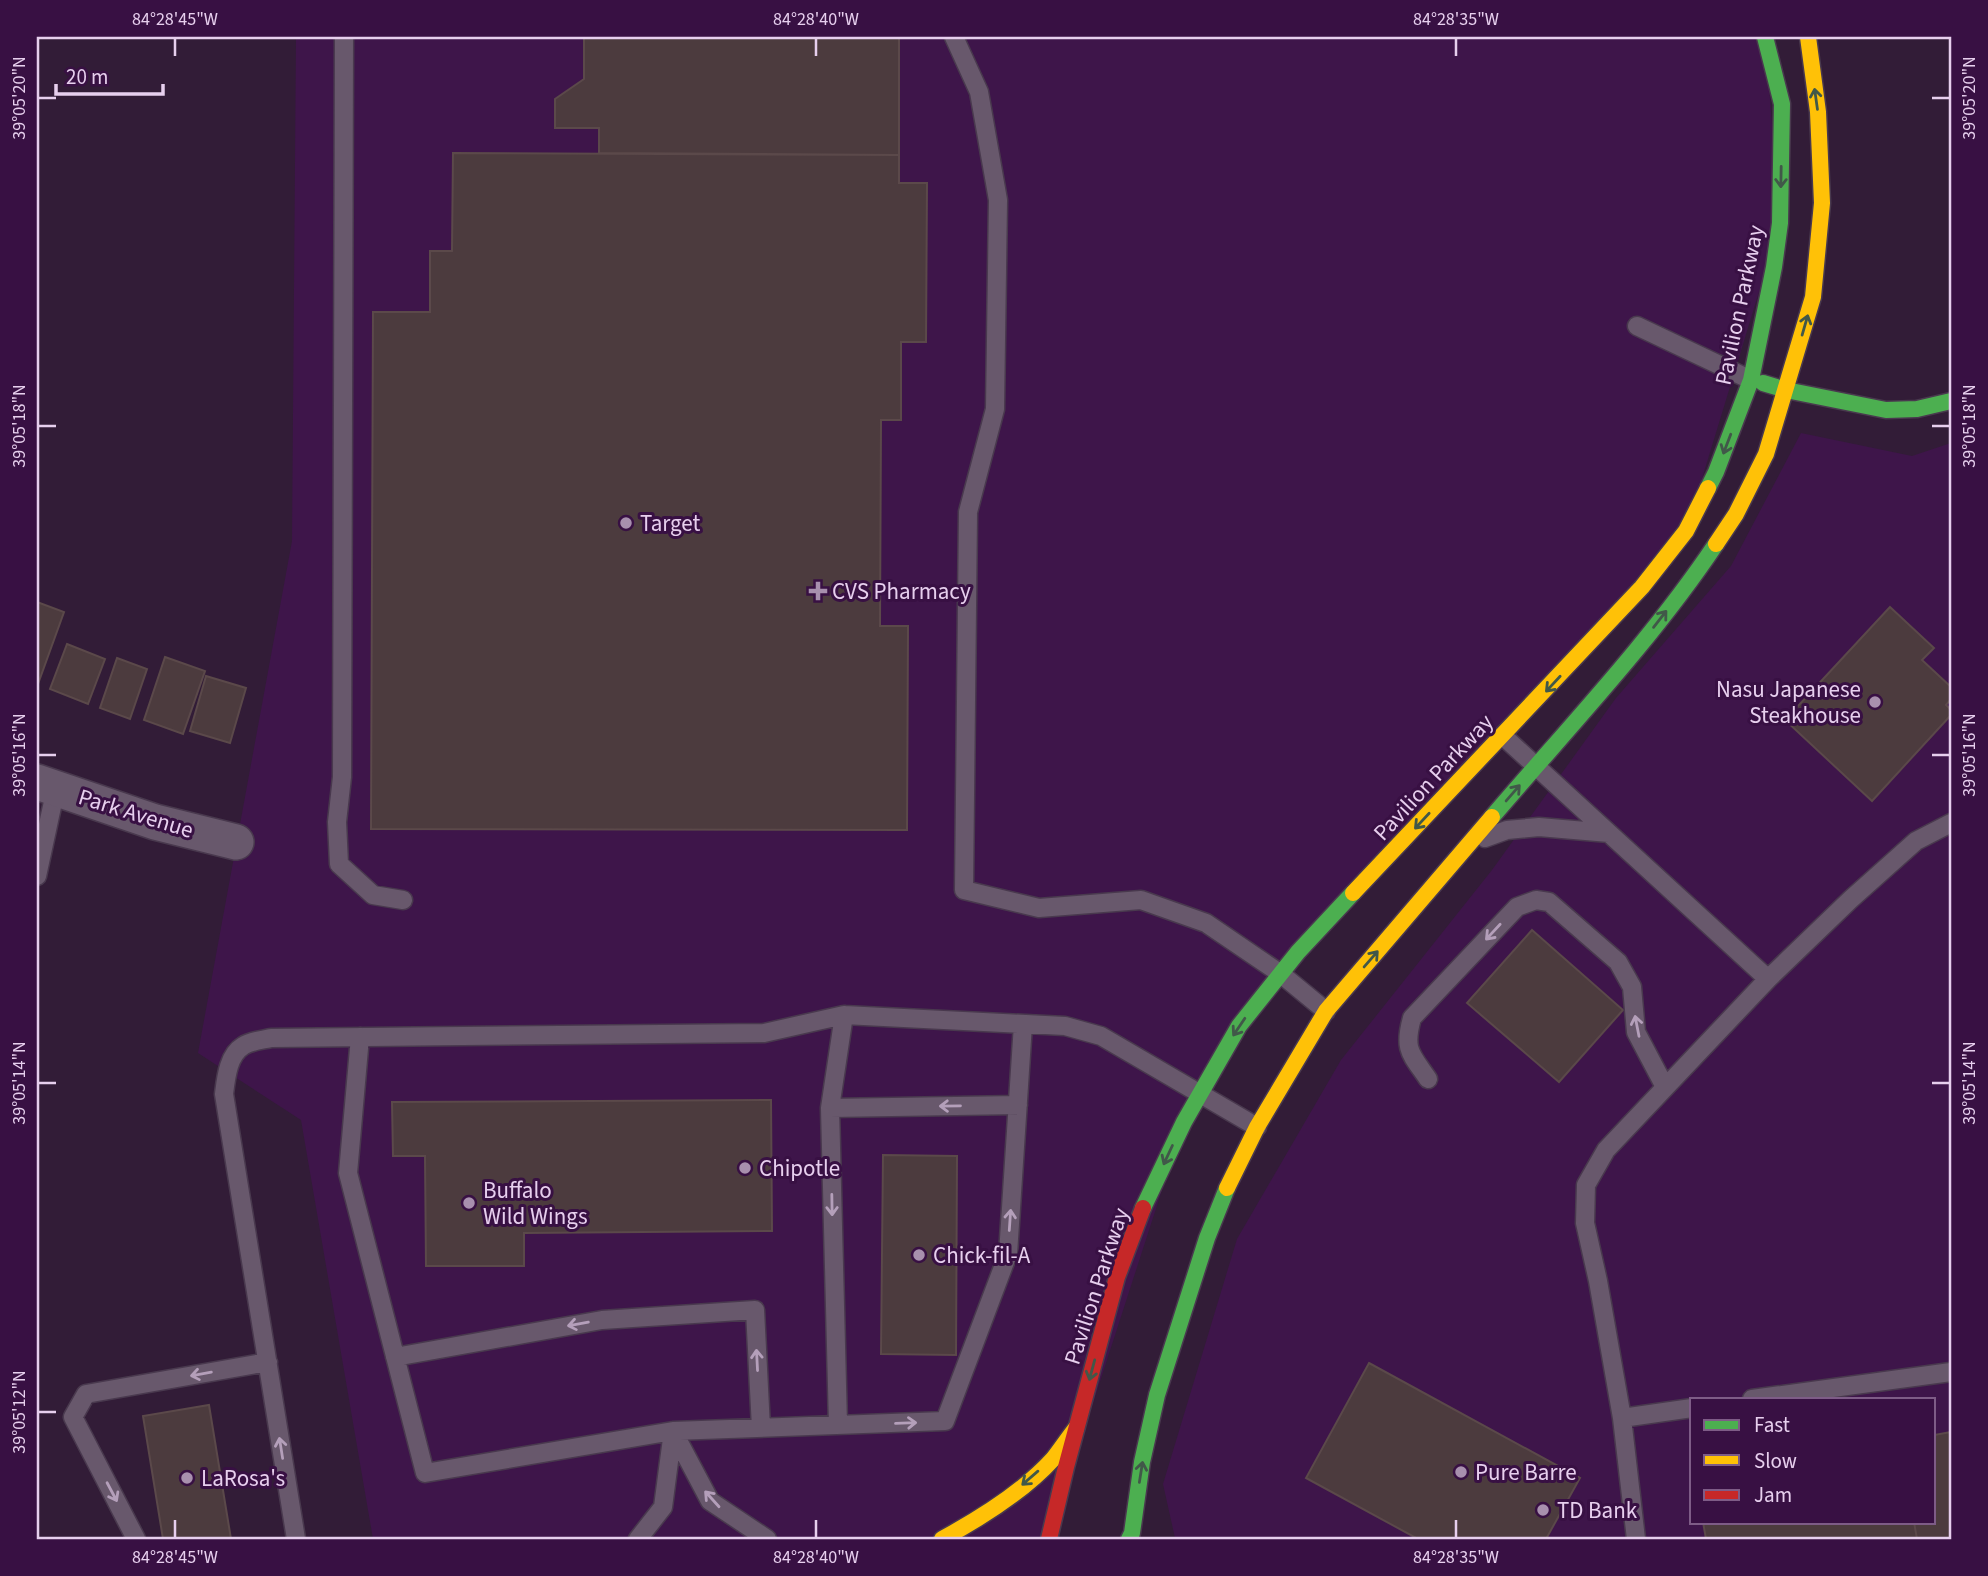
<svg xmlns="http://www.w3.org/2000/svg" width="1988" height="1576" viewBox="0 0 1988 1576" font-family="'Source Sans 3',sans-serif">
<rect width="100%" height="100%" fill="#321c37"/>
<!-- built -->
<path fill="#3e154a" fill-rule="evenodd" d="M296 37H1765L1780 223 1686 531 1298 952 1184 1122 1049 1539H373L301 1120 198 1053 292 541Z
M1801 433 1912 456 1951 443V1539H1178L1175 1538 1163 1484 1237 1239 1341 1060 1492 870 1616 698 1731 566ZM1692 1399H1934V1522H1692Z"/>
<!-- building -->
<path fill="#4c3b3e" stroke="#5b494a" stroke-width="2" d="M584 37H899V155L599 153V128H555V99L584 79Z
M453 153 899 155V183H927L926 342H901V420H881L880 626H908L907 830 371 829 373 312H430V251H452Z
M37 602 64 612 38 684 37 683Z
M1890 607 1934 648 1922 660 1951 687V699L1946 705 1951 710V715L1872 801 1785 720Z
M67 644 105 659 88 704 50 689Z
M165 657 205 671 183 734 144 720Z
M117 658 147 669 130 719 100 708Z
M206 676 246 688 230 743 190 731Z
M1532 930 1623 1010 1559 1082 1467 1003Z
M771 1100 772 1231 524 1233V1266H426L425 1156H393L392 1102Z
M883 1155 957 1156 956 1355 881 1354Z
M1369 1363 1580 1478 1546 1539H1418L1306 1478Z
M209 1405 231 1539H163L143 1416Z
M1951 1432V1539H1917L1914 1522H1934V1435Z
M1703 1522H1914L1917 1539H1706Z"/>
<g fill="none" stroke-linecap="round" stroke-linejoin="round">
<defs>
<path id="lane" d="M344 37 342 777 337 822 339 864 373 895 403 900
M954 37 979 92 998 200 995 409 968 512 964 890 1039 908 1141 900 1206 923 1281 974 1326 1011
M1637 326 1751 380
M1503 736 1768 979
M1485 838 1507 830 1539 827 1609 833
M37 876 56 788
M360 1037 348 1173 425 1473 673 1431 945 1421 1008 1254 1023 1024
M1428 1079C1411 1054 1403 1050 1412 1018L1517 907 1536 900 1549 902 1618 962 1632 987 1636 1032 1665 1087
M830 1108 1018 1105
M395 1357 602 1320 755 1310 761 1428
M1752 1399 1951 1372
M1622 1418 1692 1408
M838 1425 830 1108 844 1015
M673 1431 710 1501 767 1539
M136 1539 73 1417 86 1394 268 1362
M296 1539 224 1094C226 1078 228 1055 243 1046 250 1041 263 1040 271 1038L764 1033 844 1015 1065 1026 1101 1036 1257 1127
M638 1539 663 1507 673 1431
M1636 1539 1622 1418 1598 1281 1585 1223 1586 1185 1606 1150 1768 979 1851 899 1916 841 1951 823"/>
<path id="street" d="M37 782 155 822 236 842"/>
<path id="fast" d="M1763 383 1786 390 1886 410 1917 409 1951 401
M1708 488 1716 472 1751 380 1774 267 1780 223 1782 104 1765 37
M1492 817C1568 728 1651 641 1716 544
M1143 1208 1184 1122 1239 1026 1298 952 1353 893
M1129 1539 1132 1533 1142 1462 1157 1395 1207 1238 1227 1188"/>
<path id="slow" d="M1716 544 1736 514 1766 454 1813 297 1822 203 1818 112 1808 37
M1353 893 1642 587 1686 531 1708 488
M1227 1188 1257 1127 1326 1011 1492 817
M942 1539C981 1518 1023 1492 1053 1459 1061 1449 1068 1438 1076 1428"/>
<path id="jam" d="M1049 1539 1066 1467 1117 1277 1143 1208"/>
</defs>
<!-- lane casing -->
<use href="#lane" stroke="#49394e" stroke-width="21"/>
<!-- street casing -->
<use href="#street" stroke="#49394e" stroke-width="38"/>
<!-- fast casing -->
<use href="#fast" stroke="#49394e" stroke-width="19"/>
<!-- slow casing -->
<use href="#slow" stroke="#49394e" stroke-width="19"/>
<!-- jam casing -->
<use href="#jam" stroke="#49394e" stroke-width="19"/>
<!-- lane -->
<use href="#lane" stroke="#68586c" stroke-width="18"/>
<!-- street -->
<use href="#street" stroke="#68586c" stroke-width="35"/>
<!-- fast -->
<use href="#fast" stroke="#4caf50" stroke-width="16"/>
<!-- slow -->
<use href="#slow" stroke="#ffc107" stroke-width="16"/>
<!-- jam -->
<use href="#jam" stroke="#c62828" stroke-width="16"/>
</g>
<!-- one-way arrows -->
<defs><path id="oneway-shaft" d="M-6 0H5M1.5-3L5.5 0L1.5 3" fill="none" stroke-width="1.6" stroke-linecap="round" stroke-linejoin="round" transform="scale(1.75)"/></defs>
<g stroke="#415849">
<use href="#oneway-shaft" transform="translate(1816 99) rotate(-98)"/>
<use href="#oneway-shaft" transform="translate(1781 177) rotate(91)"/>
<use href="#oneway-shaft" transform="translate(1805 325) rotate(-74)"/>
<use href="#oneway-shaft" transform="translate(1727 444) rotate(111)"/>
<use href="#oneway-shaft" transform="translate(1660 619) rotate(-52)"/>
<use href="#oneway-shaft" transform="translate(1553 684) rotate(133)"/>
<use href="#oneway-shaft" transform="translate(1513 793) rotate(-49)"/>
<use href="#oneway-shaft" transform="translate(1422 821) rotate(133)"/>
<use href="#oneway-shaft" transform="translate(1371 959) rotate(-49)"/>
<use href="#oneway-shaft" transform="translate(1239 1027) rotate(124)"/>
<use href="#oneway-shaft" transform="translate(1168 1155) rotate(115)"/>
<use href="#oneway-shaft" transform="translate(1092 1370) rotate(105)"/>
<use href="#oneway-shaft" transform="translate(1141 1472) rotate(-81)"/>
<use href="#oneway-shaft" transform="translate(1030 1478) rotate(139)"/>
</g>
<g stroke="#b49fba">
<use href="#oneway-shaft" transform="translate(1493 932) rotate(133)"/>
<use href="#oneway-shaft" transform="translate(1637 1026) rotate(-101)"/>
<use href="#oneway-shaft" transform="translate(950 1106) rotate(179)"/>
<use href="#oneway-shaft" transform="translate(832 1205) rotate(89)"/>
<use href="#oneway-shaft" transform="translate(1010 1220) rotate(-86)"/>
<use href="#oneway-shaft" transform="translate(578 1324) rotate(170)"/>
<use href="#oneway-shaft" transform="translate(757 1360) rotate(-93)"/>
<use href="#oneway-shaft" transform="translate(201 1374) rotate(170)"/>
<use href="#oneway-shaft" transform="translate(906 1423) rotate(-2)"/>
<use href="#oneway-shaft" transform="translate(281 1448) rotate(-99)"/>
<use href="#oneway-shaft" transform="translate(112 1492) rotate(62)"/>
<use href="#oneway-shaft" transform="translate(712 1499) rotate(-132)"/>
</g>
<!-- ticks -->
<path fill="none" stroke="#e7cfee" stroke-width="2.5" d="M175 38V56M816 38V56M1456 38V56M38 98H56M1932 98H1950M38 426H56M1932 426H1950M38 755H56M1932 755H1950M38 1083H56M1932 1083H1950M38 1412H56M175 1520V1538M816 1520V1538M1456 1520V1538"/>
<!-- markers -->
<g fill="#a890ae" stroke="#381043" stroke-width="2.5">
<circle cx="626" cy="523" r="7"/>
<path d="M814.5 580.5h7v7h7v7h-7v7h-7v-7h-7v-7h7z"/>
<circle cx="1875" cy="702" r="7"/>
<circle cx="745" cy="1168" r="7"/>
<circle cx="469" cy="1203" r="7"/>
<circle cx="919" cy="1255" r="7"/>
<circle cx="1461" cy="1472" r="7"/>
<circle cx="187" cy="1478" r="7"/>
<circle cx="1543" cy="1510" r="7"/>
</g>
<g text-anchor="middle" stroke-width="6" stroke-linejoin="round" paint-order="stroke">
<!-- street labels -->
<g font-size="23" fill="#e7cfee" stroke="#381043">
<text transform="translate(1739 305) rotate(-78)" y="8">Pavilion Parkway</text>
<text transform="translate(1433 777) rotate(-47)" y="8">Pavilion Parkway</text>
<text transform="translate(136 813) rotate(17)" y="8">Park Avenue</text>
<text transform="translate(1096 1286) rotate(-72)" y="8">Pavilion Parkway</text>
</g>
<!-- poi labels -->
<g font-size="23" fill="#e7cfee" stroke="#381043" text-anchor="start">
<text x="640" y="531">Target</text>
<text x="832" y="599">CVS Pharmacy</text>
<text x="1861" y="697" text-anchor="end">Nasu Japanese<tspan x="1861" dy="26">Steakhouse</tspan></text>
<text x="759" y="1176">Chipotle</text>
<text x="483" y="1198">Buffalo<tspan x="483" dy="26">Wild Wings</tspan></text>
<text x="933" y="1263">Chick-fil-A</text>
<text x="1475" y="1480">Pure Barre</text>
<text x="201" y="1486">LaRosa's</text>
<text x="1557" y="1518">TD Bank</text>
</g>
</g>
<!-- border -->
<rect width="1988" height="1576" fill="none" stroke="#381043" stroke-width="77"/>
<!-- legend -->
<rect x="1690" y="1398" width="245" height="126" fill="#381043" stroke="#7e5c87" stroke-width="2"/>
<rect x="1704" y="1420" width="35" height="10" fill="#4caf50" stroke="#7e5c87" stroke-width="2"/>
<text x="1754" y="1432" font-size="21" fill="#e7cfee">Fast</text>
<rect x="1704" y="1455" width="35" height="10" fill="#ffc107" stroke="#7e5c87" stroke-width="2"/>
<text x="1754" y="1468" font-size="21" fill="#e7cfee">Slow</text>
<rect x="1704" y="1490" width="35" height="10" fill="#c62828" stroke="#7e5c87" stroke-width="2"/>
<text x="1754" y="1502" font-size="21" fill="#e7cfee">Jam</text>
<!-- scale -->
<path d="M56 84v10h107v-10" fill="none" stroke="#e7cfee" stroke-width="3.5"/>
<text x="66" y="84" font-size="21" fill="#e7cfee" stroke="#381043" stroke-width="5" paint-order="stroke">20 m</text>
<rect x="38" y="38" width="1912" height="1500" fill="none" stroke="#e7cfee" stroke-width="2.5"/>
<g font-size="18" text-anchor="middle" fill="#e7cfee">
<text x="175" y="25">84°28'45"W</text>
<text x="816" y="25">84°28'40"W</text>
<text x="1456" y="25">84°28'35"W</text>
<text transform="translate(19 98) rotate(-90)" y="6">39°05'20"N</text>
<text transform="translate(1969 98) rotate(-90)" y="6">39°05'20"N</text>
<text transform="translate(19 426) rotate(-90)" y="6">39°05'18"N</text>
<text transform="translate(1969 426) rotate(-90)" y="6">39°05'18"N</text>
<text transform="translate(19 755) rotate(-90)" y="6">39°05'16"N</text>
<text transform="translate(1969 755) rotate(-90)" y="6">39°05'16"N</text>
<text transform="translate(19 1083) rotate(-90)" y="6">39°05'14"N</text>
<text transform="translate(1969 1083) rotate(-90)" y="6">39°05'14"N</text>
<text transform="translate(19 1412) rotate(-90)" y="6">39°05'12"N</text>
<text x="175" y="1563">84°28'45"W</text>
<text x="816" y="1563">84°28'40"W</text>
<text x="1456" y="1563">84°28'35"W</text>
</g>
</svg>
